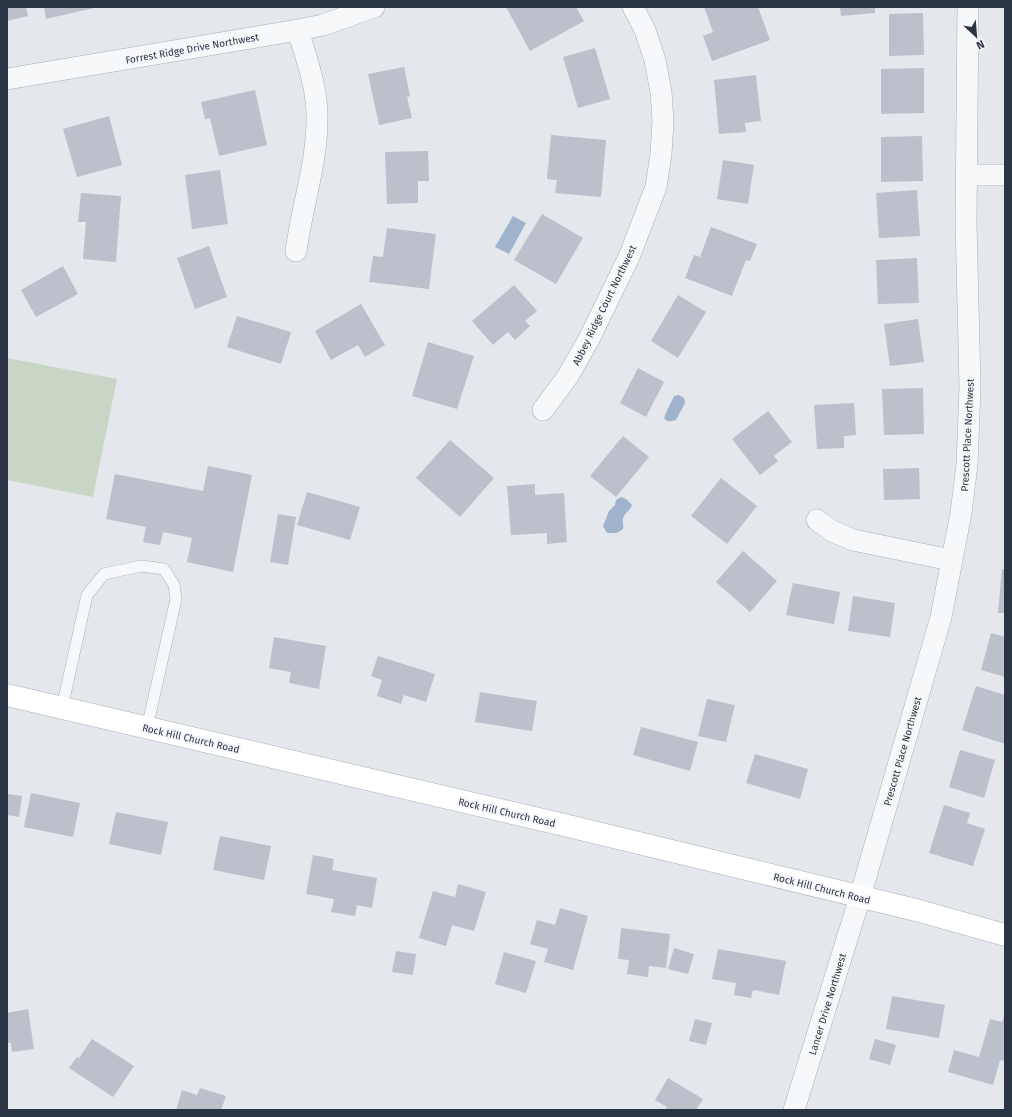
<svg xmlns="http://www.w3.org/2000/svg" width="1012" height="1117" viewBox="0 0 1012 1117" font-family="'Fira Sans',sans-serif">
<rect width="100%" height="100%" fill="#e4e7ec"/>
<!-- green -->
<path fill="#c9d6c5" d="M7 358 117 379 93 497 7 480Z"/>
<!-- water -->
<path fill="#9fb4cc" d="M513 216 526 223 509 254 495 247Z
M679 395 684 398 685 403 676 420C670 421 668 423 664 418L665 415 674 396Z
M621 497 626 499 632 505C630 511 624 513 623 519 622 522 624 525 623 529L617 533H607L603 526 609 511 615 505 616 500Z"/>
<!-- building -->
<path fill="#bbc0ca" d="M7 7H26L28 16 7 21Z
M44 7H94V8L46 19Z
M506 7H576L584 21 530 51Z
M704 7H758L770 40 712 61 703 36 713 32Z
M840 7H875V13L841 16Z
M923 13 924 55 889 56V14Z
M595 48 610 99 578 108 563 57Z
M404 67 410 96 407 97 412 118 379 125 368 74Z
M924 68V113L881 114V69Z
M756 75 761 121 745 123 746 132 719 134 714 80Z
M255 90 267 145 219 156 210 118 205 119 201 102Z
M109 116 122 165 77 177 63 129Z
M551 135 606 140 601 197 555 193 557 180 547 179Z
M922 136 923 181 881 182V137Z
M428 151 429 181H418V203L387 204 385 152Z
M723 160 754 165 748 204 717 199Z
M220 170 228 224 192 229 185 175Z
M917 190 920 236 879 238 876 193Z
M81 193 121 196 116 262 83 259 86 222H78Z
M542 214 583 238 556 284 514 260Z
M711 227 757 244 750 261 746 260 732 296 685 278 694 255 700 257Z
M387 228 436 234 429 289 369 282 373 256 383 257Z
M209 246 227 297 195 309 177 258Z
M917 258 919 303 878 304 876 260Z
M63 266 78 294 36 317 21 290Z
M514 285 537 311 525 321 530 326 515 340 508 332 493 345 472 321Z
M678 295 706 312 678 358 651 341Z
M361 304 385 345 365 357 358 345 331 360 315 331Z
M237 316 291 332 281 364 227 347Z
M918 319 924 362 890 366 884 324Z
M428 342 474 356 457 409 412 396Z
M638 368 664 382 646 417 620 403Z
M923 388 924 434 884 435 882 389Z
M854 403 856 435 844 436V448L817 449 814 405Z
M768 411 792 442 774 456 778 461 760 475 732 439Z
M623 436 649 457 616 497 590 476Z
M450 440 494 478 460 517 416 478Z
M208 466 252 475 233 572 187 562 192 538 163 532 160 545 143 542 146 527 106 519 115 474 203 491Z
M919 468 920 499 884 500 883 469Z
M721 478 757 506 727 544 691 516Z
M535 484V495L564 493 567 542 547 544V533L511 535 507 486Z
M307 492 360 507 350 540 297 525Z
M278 514 296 517 288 565 270 562Z
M743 551 777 581 750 612 716 582Z
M1002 569H1005V613H998Z
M793 583 840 592 834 624 786 615Z
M853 596 895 603 890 637 848 631Z
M991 633 1005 637V677L981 670Z
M274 637 326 646 319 689 289 683 291 672 269 668Z
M378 656 435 674 426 702 404 695 401 704 377 696 382 680 371 676Z
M976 686 1005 695V744L962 730Z
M480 692 537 701 532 731 475 722Z
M707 699 735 705 726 742 698 736Z
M641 727 698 742 690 771 633 755Z
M960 750 995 760 984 798 949 787Z
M755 754 808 769 800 799 746 783Z
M31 793 80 803 73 837 24 827Z
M7 794 22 796 19 817 7 815Z
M944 805 970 813 967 823 985 829 973 866 929 853Z
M116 812 168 822 161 855 109 844Z
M220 836 271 846 264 880 213 870Z
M313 855 334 859 332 870 377 878 372 908 357 905 355 916 331 912 334 899 306 894Z
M458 884 486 892 474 931 452 925 446 946 419 938 433 891 455 897Z
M560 908 588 916 573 970 544 962 548 949 530 944 537 920 555 925Z
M621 928 670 934 666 968 649 966 648 977 627 974 629 960 618 959Z
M674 948 694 954 688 974 668 969Z
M718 949 786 961 779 995 753 990 751 998 734 995 736 983 712 979Z
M396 951 416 954 413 975 392 972Z
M504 952 536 961 526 993 495 984Z
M892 996 945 1005 939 1038 886 1029Z
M28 1009 34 1049 12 1052 11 1043H7V1013Z
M1005 1013V1061L1000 1060 993 1085 948 1072 954 1050 979 1057 990 1019 1002 1022Z
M695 1019 712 1023 706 1045 689 1041Z
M92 1039 134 1066 113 1097 69 1068 77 1057 79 1058Z
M875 1039 896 1045 890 1065 869 1059Z
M668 1078 703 1099 696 1110H665L667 1107 655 1100Z
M200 1088 226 1096 221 1110H176L182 1090 197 1095Z"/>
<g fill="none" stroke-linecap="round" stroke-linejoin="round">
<defs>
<path id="lane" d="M62 708 87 595 104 574 141 566 164 569 174 585 176 599 147 728"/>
<path id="street" d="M7 79 298 30 323 25 374 7
M967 175H1005
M296 251C302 206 318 160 317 116 317 86 306 58 298 30
M543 410 568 376 589 339 629 257 656 187 661 154 663 121 661 92 655 60 645 30 633 7
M817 520 832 531 853 540 951 560
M794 1110 860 897 941 617 961 513 967 465 970 386 966 223 968 7"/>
<path id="secondary" d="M7 695 560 824 916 910 1005 935"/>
</defs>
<!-- lane casing -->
<use href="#lane" stroke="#a9aeb7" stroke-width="12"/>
<!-- street casing -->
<use href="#street" stroke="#a9aeb7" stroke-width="22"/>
<!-- secondary casing -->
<use href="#secondary" stroke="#a9aeb7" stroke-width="23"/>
<!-- lane -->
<use href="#lane" stroke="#f7f8fa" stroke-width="11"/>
<!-- street -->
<use href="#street" stroke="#f7f8fa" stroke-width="21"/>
<!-- secondary -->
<use href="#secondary" stroke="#fff" stroke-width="22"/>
</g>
<g text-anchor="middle" stroke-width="4" stroke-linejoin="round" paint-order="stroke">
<!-- street labels -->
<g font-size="10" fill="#2b3445" stroke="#f4f6f9">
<text transform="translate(192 48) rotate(-10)" y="4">Forrest Ridge Drive Northwest</text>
<text transform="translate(604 305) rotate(-64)" y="4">Abbey Ridge Court Northwest</text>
<text transform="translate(967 435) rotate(-87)" y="4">Prescott Place Northwest</text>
<text transform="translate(191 738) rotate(13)" y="4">Rock Hill Church Road</text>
<text transform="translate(902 751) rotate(-74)" y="4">Prescott Place Northwest</text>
<text transform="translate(507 812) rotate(13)" y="4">Rock Hill Church Road</text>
<text transform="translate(822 888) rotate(14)" y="4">Rock Hill Church Road</text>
<text transform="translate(827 1004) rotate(-73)" y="4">Lancer Drive Northwest</text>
</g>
</g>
<!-- border -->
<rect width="1012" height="1117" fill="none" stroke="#2b3445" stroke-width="16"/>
<!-- north arrow -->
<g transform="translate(976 36) rotate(154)" stroke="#f4f6f9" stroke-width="3" paint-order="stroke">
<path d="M0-3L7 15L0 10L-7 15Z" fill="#2b3445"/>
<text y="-6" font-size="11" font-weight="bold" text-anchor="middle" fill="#2b3445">N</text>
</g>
</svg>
